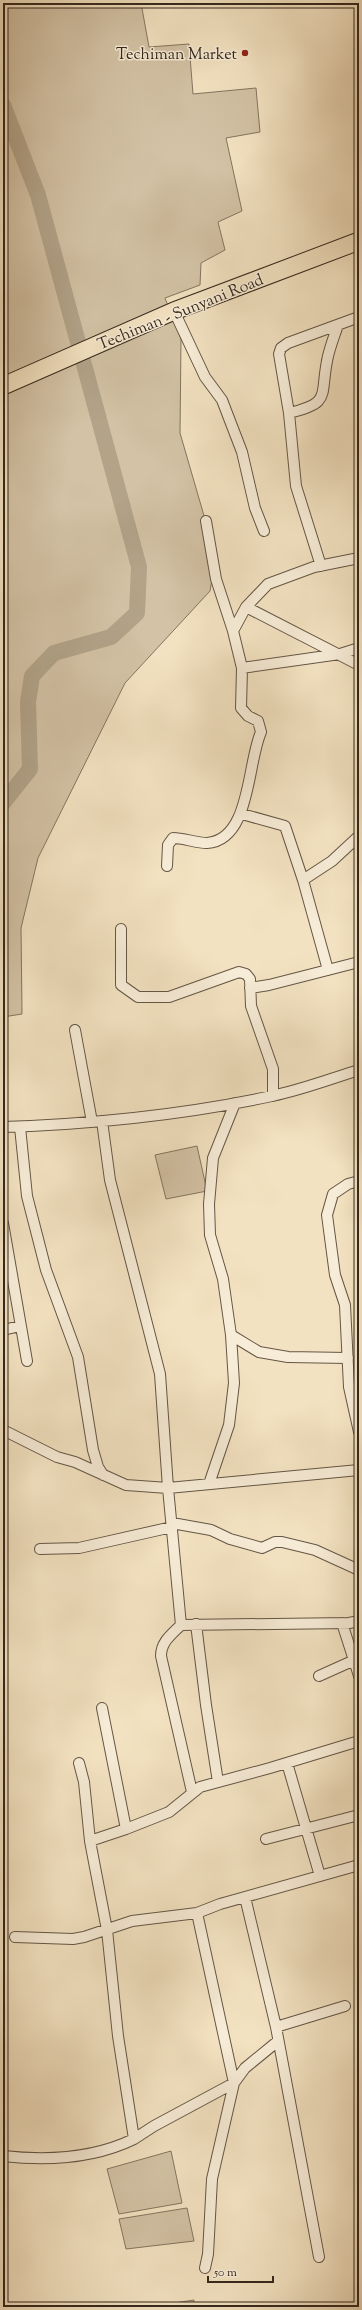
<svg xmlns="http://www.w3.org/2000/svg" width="362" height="2310" viewBox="0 0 362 2310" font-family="'Sorts Mill Goudy',serif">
<rect width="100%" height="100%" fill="#f3e2c1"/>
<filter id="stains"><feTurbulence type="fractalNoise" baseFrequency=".005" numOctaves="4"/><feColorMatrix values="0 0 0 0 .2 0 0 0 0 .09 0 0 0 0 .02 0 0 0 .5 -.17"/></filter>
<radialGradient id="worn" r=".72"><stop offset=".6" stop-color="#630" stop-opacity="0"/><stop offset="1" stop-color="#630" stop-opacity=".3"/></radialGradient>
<!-- green -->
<path fill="#d3c2a5" stroke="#847560" d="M3 3H141L149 47 189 44 193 94 256 88 260 132 226 138 242 211 218 222 225 250 201 263 200 285 165 298 181 339 180 433 216 557 210 591 125 683 38 858 21 928 22 1014 3 1017Z
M197 1146 207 1191 166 1199 155 1155Z
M3 1690 5 1692 3 1812Z
M171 2151 182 2203 119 2214 107 2169Z
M187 2208 194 2241 126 2249 119 2219Z
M194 2300 193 2307H149Z"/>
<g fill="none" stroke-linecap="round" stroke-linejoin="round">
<!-- river -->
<path stroke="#b2a389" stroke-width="16" d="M3 105 38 195 139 567 137 613 111 637 54 653 32 676 28 702 30 769 3 803"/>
<defs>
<path id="minor" d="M174 311 205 377 222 400 242 452 255 508 264 531
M289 413C331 403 320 397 327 361 329 349 334 337 338 325
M206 521 216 579 233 631
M321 566 296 486 289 413 279 354 281 348 288 343 359 317
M246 607 359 665
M242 668 340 654 359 648
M242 814 285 826 303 880
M167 866 168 845 173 838C184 838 196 843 207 843 251 840 247 763 261 732L258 721 248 716 241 708 242 668 233 631 246 607 268 584 314 567 359 558
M121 929V985L138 997H169L239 972 246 974 250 979 251 1006 273 1069V1096
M328 970 303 880 332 861 359 836
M250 988 269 985 359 962
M75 1030 92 1122
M3 1127C93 1124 183 1115 272 1096 301 1090 330 1079 359 1070
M20 1127 27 1196 46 1270 78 1357 93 1450 98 1467 103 1475
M359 1181 348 1184 333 1194 327 1215 335 1275 345 1305 349 1387 359 1432
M3 1223 27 1361
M3 1330 20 1326
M231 1335 259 1352 288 1357 348 1358
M3 1430 57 1457 75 1462 126 1485 168 1488 160 1374 110 1180 102 1121
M209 1484 229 1425 234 1383 231 1335 223 1279 210 1235 209 1204 213 1158 235 1103
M172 1523 211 1530 230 1539 262 1548 275 1542H282L315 1550 359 1570
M40 1549 79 1548 172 1527
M342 1623 359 1676
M196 1624 206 1705 218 1782
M181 1625 168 1488 359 1470
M319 1676 359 1658
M102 1708 126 1829
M79 1763 84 1782 90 1841 107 1930 118 2036 134 2139 154 2126 234 2083 245 2068 278 2041
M287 1763 320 1876
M192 1792 161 1656C161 1642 171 1635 181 1625L349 1623 359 1621
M266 1839 359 1815
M90 1841 126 1829 169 1812 200 1787 270 1768 359 1741
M245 1897 276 2027 319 2257
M197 1913 234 2083 212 2179 208 2254 205 2268
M15 1937 73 1939 84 1937 132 1921 197 1913 220 1904 359 1865
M276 2027 345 2006
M3 2156C48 2161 93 2159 134 2139"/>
<path id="primary" d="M3 386 174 311 359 241"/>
</defs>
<!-- minor casing -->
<use href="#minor" stroke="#645645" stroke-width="12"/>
<!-- primary casing -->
<use href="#primary" stroke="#35281c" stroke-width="19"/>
<!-- minor -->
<use href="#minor" stroke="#f7ecd7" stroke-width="10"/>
<!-- primary -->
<use href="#primary" stroke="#f3e2c1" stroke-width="17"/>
</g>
<!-- markers -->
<circle fill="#8f2418" stroke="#f7ecd7" stroke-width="1.5" cx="245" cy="53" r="4"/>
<g text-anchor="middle" stroke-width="3" stroke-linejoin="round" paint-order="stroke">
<!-- poi labels -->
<g font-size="16" fill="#35281c" stroke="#f7ecd7" text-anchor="end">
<text x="237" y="59">Techiman Market</text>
</g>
<!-- street labels -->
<g font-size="16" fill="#35281c" stroke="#f7ecd7">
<text transform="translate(180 311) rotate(-22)" y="6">Techiman - Sunyani Road</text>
</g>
</g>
<!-- margin -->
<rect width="362" height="2310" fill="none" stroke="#f3e2c1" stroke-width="16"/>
<rect x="4" y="4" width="354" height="2302" fill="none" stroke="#35281c" stroke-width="2"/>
<rect x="8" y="8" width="346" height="2294" fill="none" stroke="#35281c"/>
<!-- scale -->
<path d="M208 2276v6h65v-6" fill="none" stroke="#35281c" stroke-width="2"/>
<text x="214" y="2276" font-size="12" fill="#35281c" stroke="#f7ecd7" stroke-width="3" paint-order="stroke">50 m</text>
<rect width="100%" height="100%" filter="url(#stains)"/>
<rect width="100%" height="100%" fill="url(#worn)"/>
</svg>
